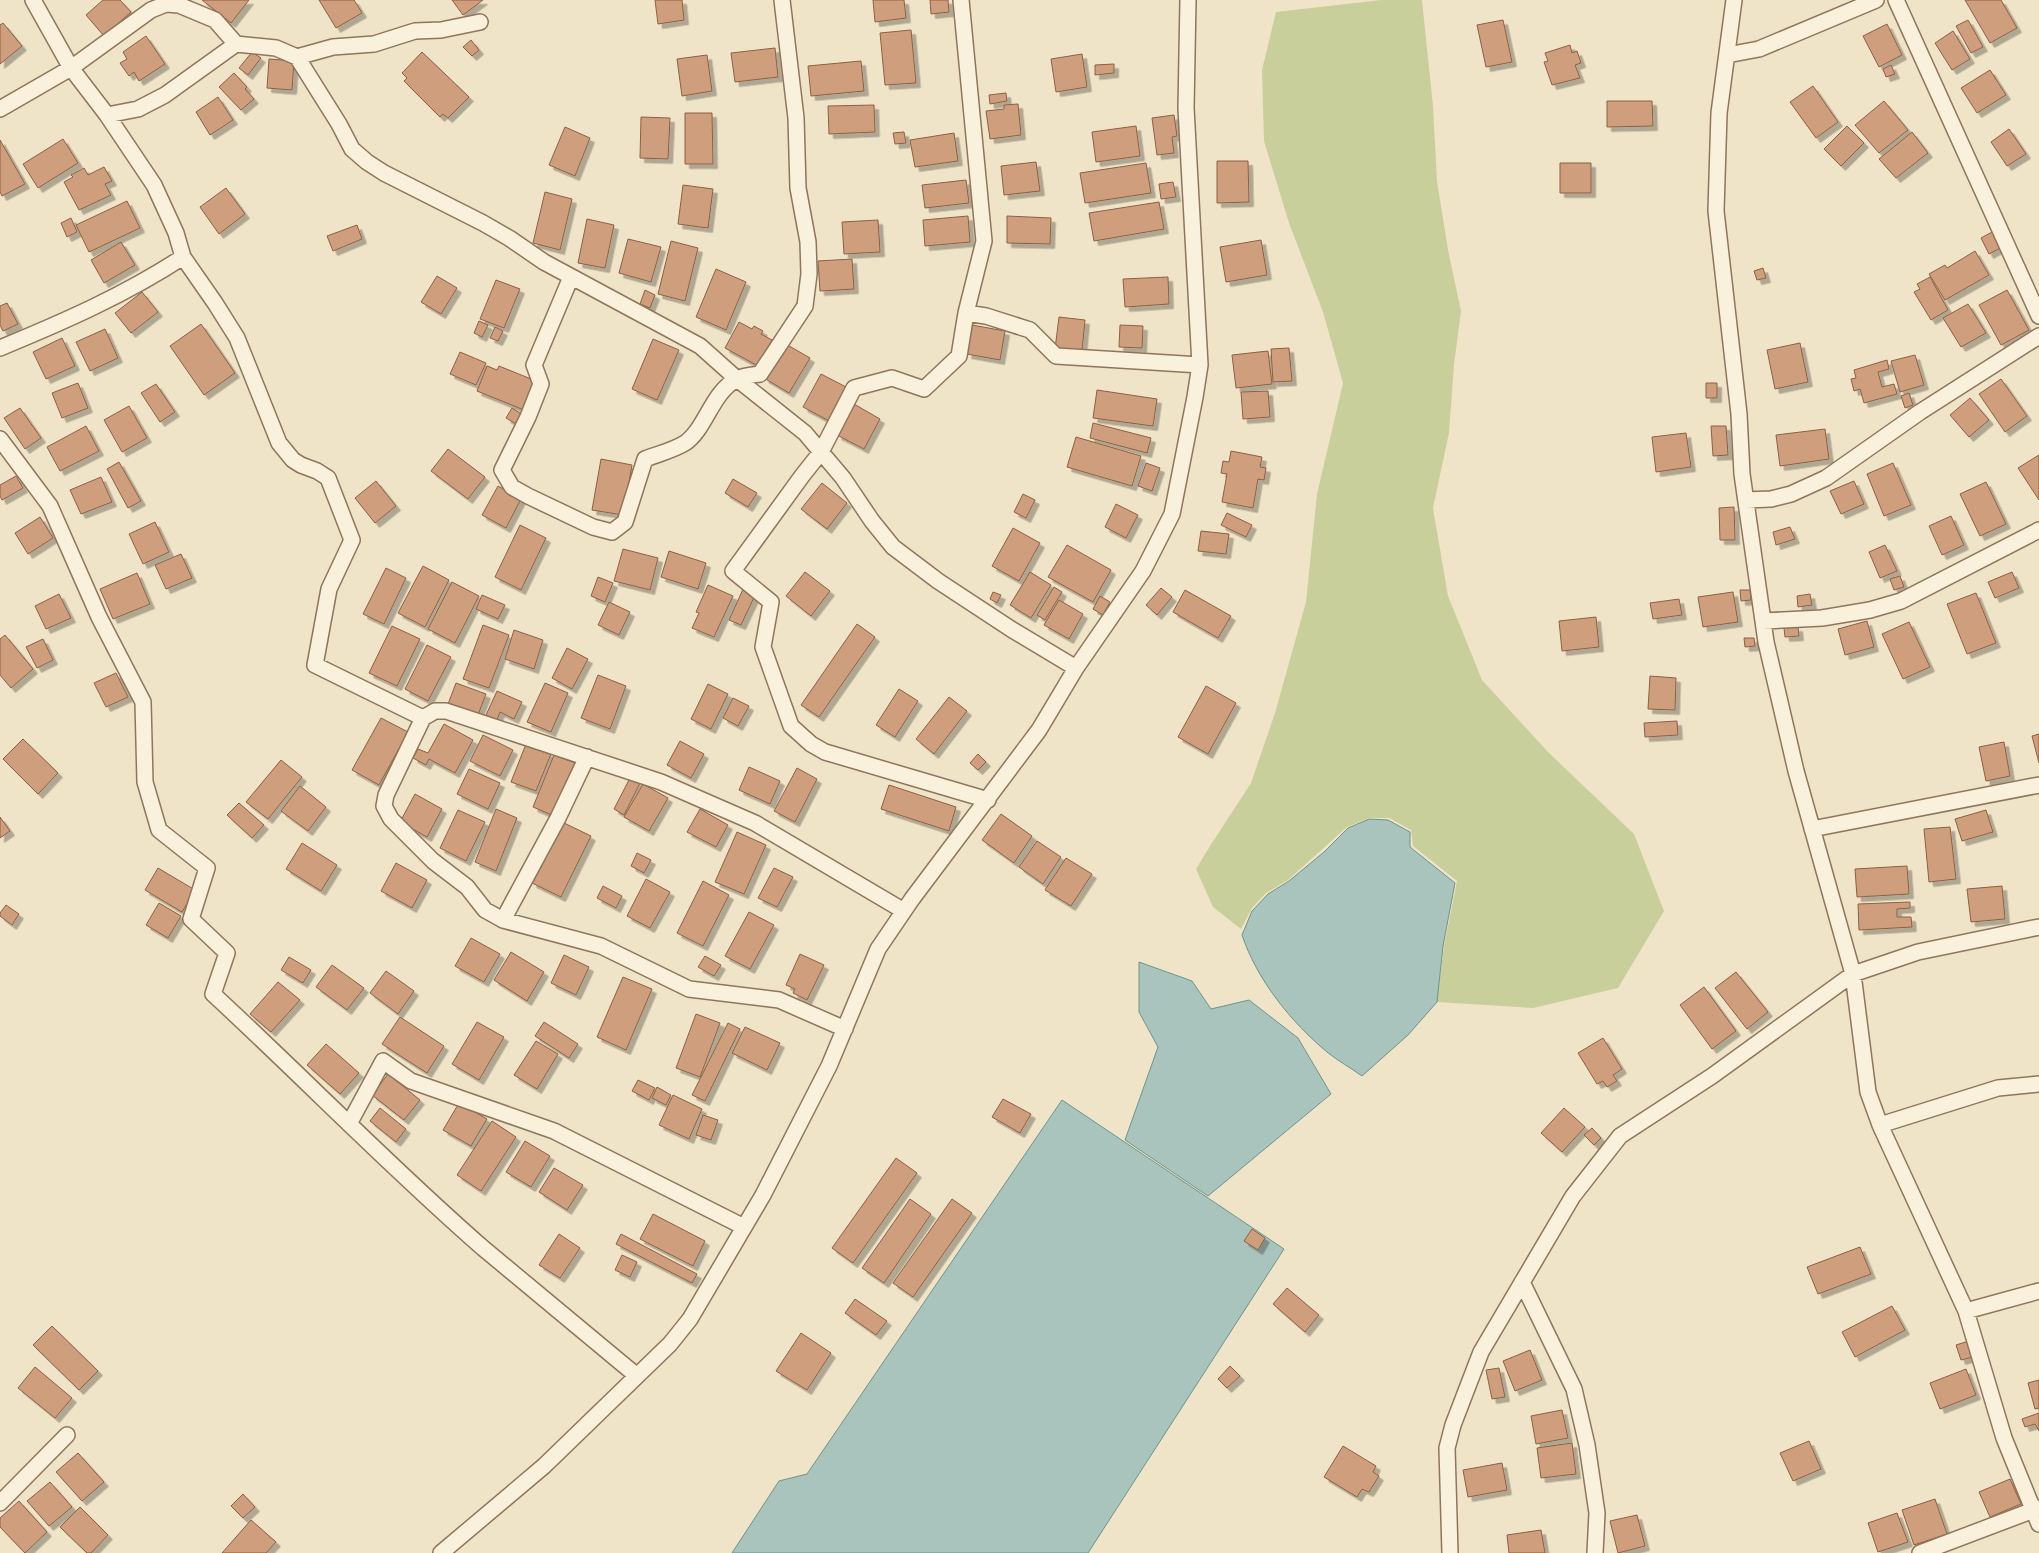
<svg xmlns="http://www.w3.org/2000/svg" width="2039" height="1553" viewBox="0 0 2039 1553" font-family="'Noto Serif',serif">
<defs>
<filter id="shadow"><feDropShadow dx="4.5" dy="4.5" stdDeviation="0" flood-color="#0004"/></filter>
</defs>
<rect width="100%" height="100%" fill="#f0e4c8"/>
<!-- green -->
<path fill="#c9cf9b" d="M1381 0H1422L1433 106 1437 181 1448 250 1461 311 1454 365 1449 433 1433 508 1448 596 1482 680 1548 752 1634 834 1664 911 1618 988 1533 1008 1437 1002 1444 946 1457 881 1413 846 1411 830 1389 818H1369L1347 827 1288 880 1266 893 1252 908 1241 929 1213 907 1196 869 1210 846 1251 783 1275 713 1306 602 1317 494 1343 383 1323 312 1289 223 1264 141 1262 70 1276 12Z"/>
<!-- water -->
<path fill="#a9c4bc" stroke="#6f938a" d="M1369 819 1388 820 1410 832V847L1455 883 1443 946 1437 1002 1408 1035 1362 1076C1351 1068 1338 1061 1327 1052 1291 1022 1257 980 1242 935L1252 911 1268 894 1289 881 1324 852 1348 828Z
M1139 962 1192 981 1211 1009 1249 1000 1298 1038 1331 1094 1208 1196 1125 1140 1158 1047 1139 1012Z
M1062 1100 1284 1249 1088 1553H732L779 1481 807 1474Z"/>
<!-- building -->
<path fill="#cf9f7d" stroke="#8d5f41" filter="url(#shadow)" d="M103 0H120L131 12 104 36 86 15Z
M202 0H249L231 23Z
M319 0H354L362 13 336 28Z
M452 0H483L463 15Z
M655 0H682L684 20 658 24Z
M873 0H904L906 18 875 22Z
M930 0H948L949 12 931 14Z
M1965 0H2001L2017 28 1990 43Z
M1503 20 1512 62 1486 67 1477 25Z
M1968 20 1983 47 1971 53 1956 26Z
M3 23 22 46 0 64V25Z
M1887 24 1902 55 1879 67 1863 36Z
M911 30 916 83 885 85 880 33Z
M1953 31 1970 59 1952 70 1935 43Z
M146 36 165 64 139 81 134 72 129 76 120 63 127 59 123 52Z
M471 40 479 50 472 56 463 47Z
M1570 45 1572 53 1577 51 1581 63 1575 65 1580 78 1552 85 1544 62 1548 61 1545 53Z
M775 48 778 77 735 82 731 53Z
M252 52 261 58 248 75 239 68Z
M422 52 469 97 448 118 443 114 440 117 404 81 407 78 402 73Z
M1082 54 1087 87 1056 92 1051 59Z
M707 55 712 91 682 96 677 59Z
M269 59 294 61 292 90 267 88Z
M861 61 864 91 811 96 808 66Z
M1114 64V73L1095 75V65Z
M1891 65 1895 74 1886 77 1883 69Z
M1990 70 2006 95 1977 113 1961 88Z
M234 73 247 87 245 89 254 99 241 110 219 87Z
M1813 86 1838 122 1816 138 1790 102Z
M1006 93 1007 101 990 104 989 95Z
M218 97 233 120 210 135 196 112Z
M1607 101H1652L1653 126 1607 127Z
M1884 101 1908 130 1879 153 1855 125Z
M1018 104 1021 135 990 139 986 111 1004 109V105Z
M874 105 875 132 829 134 828 106Z
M685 113H712L713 164H685Z
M1174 115 1177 136 1172 137 1174 153 1157 155 1152 118Z
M641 117 670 118 668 159 640 158Z
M1136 126 1140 156 1096 162 1092 132Z
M1847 126 1864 143 1841 166 1824 149Z
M565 127 590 138 575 176 549 165Z
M2009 129 2026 154 2007 166 1991 142Z
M904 132 906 143 895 144 893 133Z
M1912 132 1928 153 1896 178 1879 159Z
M954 133 958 161 915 167 910 140Z
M63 139 78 163 38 188 23 164Z
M0 140 25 184 2 196 0 192Z
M1217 161H1248L1249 202 1217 203Z
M1036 162 1040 191 1004 195 1001 166Z
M1146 163 1151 193 1085 203 1080 173Z
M1560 163H1591V193H1560Z
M104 167 112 181 105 184 111 195 79 210 64 182 73 177 71 175 84 168 88 175Z
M966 180 969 203 925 208 922 185Z
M1173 182 1176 197 1161 199 1159 184Z
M683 185 713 189 708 228 678 224Z
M226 188 245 214 219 234 200 207Z
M545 192 572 199 560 250 533 243Z
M127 201 140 228 89 252 76 225Z
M1159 202 1164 229 1094 241 1089 213Z
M968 216 970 242 925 246 923 220Z
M1007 216 1051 218 1050 244 1007 243Z
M71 218 77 232 67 237 61 223Z
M587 219 614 225 605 268 578 263Z
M878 220 880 252 844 254 842 222Z
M357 225 362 239 333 251 327 236Z
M1994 231 2002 247 1989 254 1981 238Z
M628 239 661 247 651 282 619 273Z
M1261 240 1267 275 1226 282 1220 247Z
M671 241 698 248 685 301 658 294Z
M121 242 135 265 104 283 91 260Z
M1975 251 1989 275 1945 300 1929 274 1945 265 1947 268Z
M852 259 854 289 820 291 818 261Z
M1763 268 1766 278 1757 280 1754 271Z
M716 269 746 282 726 330 696 317Z
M437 276 457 288 441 314 421 302Z
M1168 277 1169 304 1125 307 1123 279Z
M1930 277 1948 310 1931 320 1914 292 1920 289 1917 284Z
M496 280 520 289 504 328 480 319Z
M645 290 655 295 650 308 640 304Z
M2007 290 2029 330 2001 345 1979 305Z
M142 292 158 312 131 333 115 313Z
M7 303 18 324 3 331 0 325V306Z
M1968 304 1986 333 1961 347 1943 318Z
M1059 317 1085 320 1082 351 1055 349Z
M479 321 488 325 482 337 474 333Z
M739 322 752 329 754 326 763 331 761 334 772 340 758 366 725 348Z
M201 324 235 373 204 395 170 346Z
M972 325 1005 331 1000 360 967 354Z
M1120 325 1143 326 1142 348 1119 347Z
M495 327 503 331 498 341 490 338Z
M105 329 118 358 90 371 76 342Z
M62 338 75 366 46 379 33 352Z
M653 339 679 350 657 400 632 389Z
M784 343 810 358 789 393 764 378Z
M1800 343 1808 382 1775 389 1767 350Z
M1289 348 1292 381 1273 382 1271 349Z
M1268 351 1272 384 1236 388 1232 355Z
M460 352 486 363 476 385 450 374Z
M1915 355 1924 385 1900 392 1891 361Z
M1887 360 1889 369 1878 372 1882 387 1894 384 1897 394 1864 403 1860 389 1854 391 1851 379 1856 378 1854 370Z
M487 366 497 370 499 366 536 381 524 410 477 391Z
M821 374 848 388 831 422 803 407Z
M2001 379 2027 416 2005 432 1979 394Z
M78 383 88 408 62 418 52 393Z
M1706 383H1717V398H1706Z
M156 384 175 412 160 422 141 393Z
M1097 390 1157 399 1153 426 1093 418Z
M1268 391 1270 417 1243 419 1241 392Z
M1909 393 1913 405 1905 408 1901 396Z
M1970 398 1989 420 1969 437 1950 415Z
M854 404 880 419 864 449 837 435Z
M129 406 147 438 122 452 104 420Z
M20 408 41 438 25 449 4 418Z
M512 408 523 415 518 425 506 418Z
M1093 423 1151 438 1147 453 1090 438Z
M86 426 99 451 60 471 47 447Z
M1711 426H1726L1728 455 1713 456Z
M1825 429 1829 459 1780 466 1776 435Z
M1686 433 1691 467 1656 472 1652 437Z
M1076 437 1141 456 1132 486 1067 467Z
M448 449 485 477 468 499 431 471Z
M1231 451 1262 457 1260 467 1266 468 1264 480 1258 479 1253 508 1222 502 1227 474 1221 473 1223 461 1229 462Z
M2039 455V500L2018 468Z
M601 459 632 465 623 515 592 510Z
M119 462 141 501 128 508 107 469Z
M1146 463 1160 468 1152 491 1138 486Z
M1893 463 1911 505 1884 516 1867 474Z
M16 476 23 488 2 500 0 496V485Z
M101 477 112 502 81 514 70 490Z
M733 479 757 493 748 507 725 493Z
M376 481 396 506 375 523 355 498Z
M1854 481 1864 504 1841 514 1830 491Z
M1986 482 2006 524 1980 536 1960 494Z
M822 483 847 503 827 529 801 509Z
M498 486 521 499 506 528 482 515Z
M1023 494 1035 500 1026 518 1014 512Z
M1116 504 1138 515 1126 538 1105 527Z
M1734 507 1735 540H1720L1719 508Z
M1227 513 1252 525 1246 537 1221 525Z
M1951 516 1964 545 1942 555 1929 526Z
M40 517 53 538 28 554 15 533Z
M155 522 169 552 143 564 129 534Z
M520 525 546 538 521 590 495 577Z
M1790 527 1795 539 1776 545 1773 532Z
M1013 528 1040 543 1019 581 992 566Z
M1201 531 1229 534 1226 554 1198 551Z
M1067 545 1111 570 1093 602 1048 577Z
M1885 545 1897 571 1880 578 1869 552Z
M623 549 658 558 650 590 614 581Z
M669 551 706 563 698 589 661 577Z
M181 554 192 578 166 589 155 565Z
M423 566 449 580 425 627 398 613Z
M386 568 406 578 384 624 363 614Z
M805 572 830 591 811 616 786 596Z
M1030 572 1051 585 1031 618 1010 605Z
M2012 572 2019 588 1995 598 1988 582Z
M137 573 150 604 113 619 100 589Z
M1900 576 1904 587 1894 590 1890 579Z
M598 577 613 583 605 602 591 596Z
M452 582 479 596 455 643 428 629Z
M708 585 733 596 714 637 692 628 699 613 696 612Z
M744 587 756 593 741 625 729 620Z
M1054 587 1062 592 1045 620 1037 615Z
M1161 588 1172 597 1157 615 1146 605Z
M1185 590 1231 616 1218 638 1173 612Z
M1740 590H1750L1751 600 1741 601Z
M993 592 1001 595 997 603 990 599Z
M1733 592 1738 622 1703 627 1698 597Z
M1976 593 1996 643 1967 654 1947 604Z
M59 594 71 618 46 629 35 606Z
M1810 594 1812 605 1798 607 1797 596Z
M482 595 505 605 498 619 476 609Z
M1100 596 1110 602 1103 615 1093 609Z
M1679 599 1682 615 1653 619 1650 603Z
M1059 600 1083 614 1069 639 1044 625Z
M609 602 630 612 619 635 598 625Z
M1596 617 1599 647 1562 651 1559 621Z
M1867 621 1874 647 1845 655 1838 629Z
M1909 622 1930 667 1903 679 1882 634Z
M857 624 875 637 819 717 801 705Z
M483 625 509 635 489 688 463 679Z
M392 626 420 639 397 686 369 673Z
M1798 627 1799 636 1785 637 1784 628Z
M514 630 543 640 534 669 505 659Z
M5 635 33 669 11 688 0 675V639Z
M1744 638H1754L1755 646 1745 647Z
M43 639 53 660 37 668 26 647Z
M427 645 451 657 428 701 405 689Z
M567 648 588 659 572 689 552 678Z
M116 673 128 697 106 707 94 683Z
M598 675 626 686 610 729 581 718Z
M1650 676 1676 678 1675 710 1648 709Z
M456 683 486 694 478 715 448 704Z
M545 683 568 693 551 732 527 722Z
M708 684 728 694 711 729 691 719Z
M1206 686 1236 703 1208 754 1178 737Z
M899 689 918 701 895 737 876 725Z
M497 691 522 702 514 719 500 712 497 720 486 715Z
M949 697 967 711 934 754 916 739Z
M733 698 749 706 738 726 723 718Z
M381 718 408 732 379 785 352 770Z
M1677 721 1678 735 1645 737 1644 723Z
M444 724 473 740 455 773 429 759 426 765 413 758 418 749 428 753Z
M2039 734V763L2032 736Z
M483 735 513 750 500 776 470 761Z
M23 739 58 773 38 794 3 759Z
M680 741 704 754 691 778 667 765Z
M2004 742 2010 776 1986 781 1979 747Z
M526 744 551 754 536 791 511 782Z
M978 754 986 762 978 770 970 763Z
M554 755 575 763 554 816 533 807Z
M281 760 302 777 268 819 246 802Z
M749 767 780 781 770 804 739 790Z
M797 768 817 779 795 822 774 811Z
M469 769 500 783 488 809 457 794Z
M630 778 640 783 624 815 614 809Z
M643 784 668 798 649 831 624 817Z
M889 785 956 807 949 831 881 809Z
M300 786 326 807 308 831 281 811Z
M415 794 442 809 427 837 400 822Z
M239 803 264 825 252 838 227 815Z
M496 809 517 818 496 871 475 862Z
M700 809 728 825 716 847 687 832Z
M458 810 485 822 466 861 440 848Z
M1986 810 1993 832 1962 841 1955 819Z
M1001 814 1032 836 1014 863 982 840Z
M0 817 10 831 0 838Z
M562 822 591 836 561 897 532 883Z
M1950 827 1956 879 1929 882 1924 829Z
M737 832 766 845 744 894 715 882Z
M1037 841 1061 857 1043 884 1019 867Z
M302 843 337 865 321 891 286 869Z
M637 853 651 860 644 873 631 866Z
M1066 858 1092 874 1071 906 1045 890Z
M396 863 427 880 412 908 381 891Z
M1907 866 1909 894 1857 897 1855 869Z
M158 868 195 890 182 912 145 890Z
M774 868 793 877 777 907 758 898Z
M646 879 670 892 650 928 627 916Z
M703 881 729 895 703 946 677 933Z
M603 886 622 896 616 908 597 898Z
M2002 886 2005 919 1971 922 1967 889Z
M1910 902V908L1897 909V917H1911L1912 927 1859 930 1858 904Z
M159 903 181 916 168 938 146 925Z
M6 905 19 914 12 925 0 916V913Z
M749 912 774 925 750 969 725 956Z
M471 938 500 954 484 982 455 966Z
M511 952 544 972 527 1001 494 980Z
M800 954 824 965 807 1000 793 993 795 989 786 985Z
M564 955 589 967 576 995 551 983Z
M705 956 721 965 714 976 698 967Z
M289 957 311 970 303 983 281 970Z
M332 965 364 988 347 1010 316 987Z
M386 971 414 991 398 1014 370 993Z
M1736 972 1768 1012 1747 1029 1715 988Z
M623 977 652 989 626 1050 597 1037Z
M278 982 300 1000 271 1032 250 1014Z
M1704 987 1736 1031 1712 1049 1680 1005Z
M696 1014 720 1023 700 1077 676 1068Z
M400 1017 444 1046 427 1073 382 1044Z
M477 1022 504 1037 479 1080 452 1064Z
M544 1022 578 1044 569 1058 535 1036Z
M728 1023 740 1029 705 1101 692 1095Z
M745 1027 780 1043 767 1070 732 1053Z
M1603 1038 1622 1069 1613 1075 1617 1081 1607 1087 1603 1081 1597 1084 1578 1053Z
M536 1041 558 1054 537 1089 514 1075Z
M326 1044 359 1073 340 1094 307 1065Z
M388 1074 420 1100 404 1120 372 1095Z
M638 1080 655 1088 649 1100 632 1091Z
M657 1087 671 1095 666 1105 652 1098Z
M673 1095 702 1109 689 1139 659 1125Z
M1003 1099 1031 1114 1020 1133 992 1117Z
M459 1103 487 1119 471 1146 443 1130Z
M380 1108 406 1129 396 1142 370 1121Z
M1564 1108 1585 1127 1562 1152 1541 1133Z
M703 1115 718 1120 711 1140 696 1135Z
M492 1121 516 1137 481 1191 457 1175Z
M1592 1128 1601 1138 1594 1145 1584 1135Z
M525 1141 550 1156 531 1187 506 1172Z
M896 1158 917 1173 853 1263 832 1248Z
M554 1168 583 1185 567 1210 539 1192Z
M910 1199 931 1214 884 1283 862 1268Z
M952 1199 972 1213 913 1297 893 1283Z
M653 1214 705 1241 693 1266 640 1239Z
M1252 1229 1265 1238 1258 1250 1244 1241Z
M559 1234 580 1248 560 1278 539 1265Z
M621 1234 697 1274 692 1283 616 1244Z
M1860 1247 1871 1274 1818 1294 1807 1267Z
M622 1255 637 1262 630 1277 615 1270Z
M1287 1288 1319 1315 1305 1332 1273 1304Z
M855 1299 887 1321 876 1335 845 1313Z
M1892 1306 1905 1330 1855 1357 1842 1332Z
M52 1326 98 1371 79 1390 33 1345Z
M801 1333 831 1353 807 1390 776 1371Z
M1972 1340 1977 1356 1961 1360 1956 1345Z
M1530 1350 1542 1380 1515 1391 1503 1361Z
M1230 1366 1240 1376 1227 1388 1218 1379Z
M35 1367 72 1398 55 1418 18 1388Z
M1499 1368 1505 1397 1492 1399 1486 1370Z
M1966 1369 1976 1395 1940 1409 1930 1383Z
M2039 1380V1408L2035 1409 2028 1383Z
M1562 1410 1568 1438 1536 1444 1531 1416Z
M2039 1413V1431L2035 1424 2025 1427 2022 1419Z
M1809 1441 1821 1469 1793 1481 1780 1453Z
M1572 1443 1576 1474 1541 1478 1537 1448Z
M1343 1446 1376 1466 1373 1472 1379 1476 1369 1492 1362 1489 1357 1497 1324 1477Z
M78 1453 104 1482 82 1501 56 1472Z
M1502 1463 1507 1490 1468 1497 1463 1470Z
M2010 1479 2021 1504 1990 1517 1979 1492Z
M50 1482 72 1507 49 1526 27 1501Z
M243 1494 255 1507 243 1518 231 1506Z
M1935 1499 1947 1534 1914 1545 1902 1510Z
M19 1501 47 1532 25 1553 0 1527V1518Z
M80 1507 108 1535 91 1553H87L60 1527Z
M1897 1513 1908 1542 1878 1552 1868 1523Z
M1637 1515 1645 1546 1618 1553 1610 1521Z
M251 1520 276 1542 266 1553H222Z
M1541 1530 1545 1553H1509L1507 1535Z"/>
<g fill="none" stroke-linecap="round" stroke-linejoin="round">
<defs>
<path id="minor" d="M33 0 71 68 107 115 154 185 176 233 183 257 215 303 237 338 279 443 293 460 301 465 317 471 328 478 352 540 329 589 315 665 423 718
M961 0 984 241 966 313 959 356 924 389 892 378 854 388 821 452 802 476 733 571 771 602 763 647 791 726 811 744 825 752 988 800
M1734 0 1719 113 1716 211 1739 414 1742 474 1766 642 1796 771 1853 974 1868 1092 1880 1125 1966 1311 2004 1438 2039 1524
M1896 0 2039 316
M1727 55 1759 49 1876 0
M297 57 339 124 352 149 367 162 384 173 483 223 509 238 544 262 700 346 737 379 805 433 843 478 872 521 893 547 938 581 1011 629 1076 668
M0 109 71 68 151 10 166 4 179 5 215 20 236 44
M107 115 138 109 165 95 236 44 276 48 297 57 333 47 374 44 415 31 441 30 480 22
M571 277 534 365 541 384 528 417 502 470 512 487 528 496 593 527 612 532 625 522 645 459C658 454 674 450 685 443 705 430 712 392 737 379 743 375 753 375 760 374L805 306 809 274 808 242 798 188 796 118 782 0
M966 313 986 316 1030 330 1056 356 1200 365
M0 348C63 322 125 295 183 257
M0 439 50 506 99 617 143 702 145 782 159 830 207 868 191 919 227 953 213 994C304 1078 390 1167 483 1248 534 1291 586 1333 637 1376
M1746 500 1771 499 1791 494 1826 478 1920 412 2039 336
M1763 621 1822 618 1870 610 1901 601 2039 530
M1812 829 2039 785
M503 920 558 818 587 757
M845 1029 779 1000 689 989 601 946 503 920 485 910 467 887 433 861 391 819 384 806 386 795 423 718 435 711H446L661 782 755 823 904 911
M349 1124 383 1061 411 1081 554 1131 744 1227
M1880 1125 1998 1088 2039 1084
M1522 1282 1574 1389 1587 1445 1597 1513 1595 1553
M1966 1311 2039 1291
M0 1503 67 1435
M441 1553 544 1466 670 1344 690 1319 763 1195 829 1066 878 949 912 899 1039 730 1076 668 1143 571 1172 514 1195 397 1200 365 1186 108 1188 0
M1450 1553 1447 1448 1453 1425 1481 1352 1573 1196 1620 1136 1712 1076 1853 974 1918 952 2039 927
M1920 1553 2039 1508"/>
</defs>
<!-- minor casing -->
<use href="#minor" stroke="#8d765c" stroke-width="18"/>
<!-- minor -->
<use href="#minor" stroke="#faf1dc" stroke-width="15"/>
</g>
</svg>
